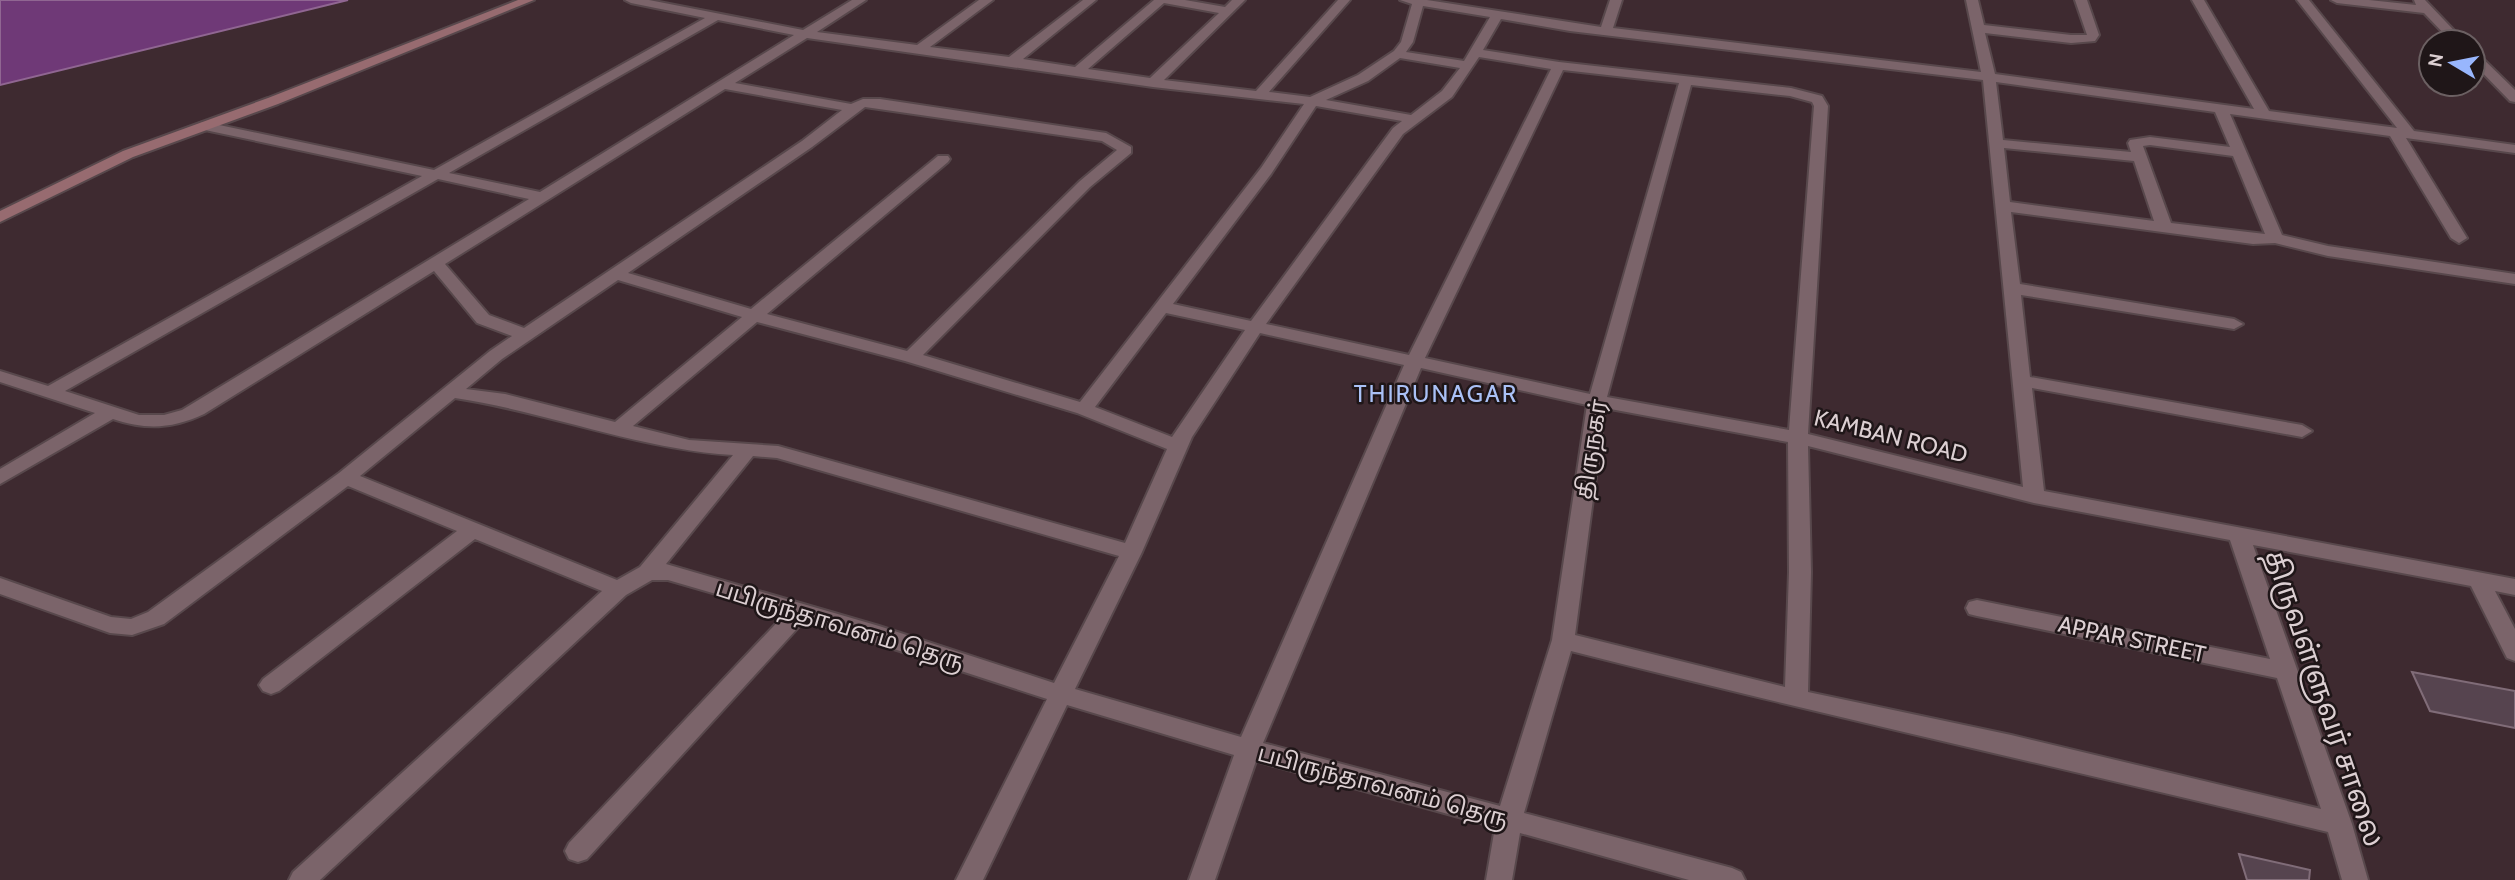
<svg xmlns="http://www.w3.org/2000/svg" width="2515" height="880" viewBox="0 0 2515 880" font-family="Cabin,'Noto Sans Tamil',sans-serif">
<rect width="100%" height="100%" fill="#3e2a30"/>
<!-- water -->
<path fill="#6f3977" stroke="#906692" stroke-width="2" d="M0 0H348L0 85Z"/>
<!-- building -->
<path fill="#56444f" stroke="#806c78" stroke-width="2" d="M2412 672 2515 691V728L2430 711Z
M2239 854 2310 870 2309 880H2247Z"/>
<g fill="none" stroke-linecap="round" stroke-linejoin="round">
<defs>
<path id="minor" d="M625 0H649L803 30 852 0H866L817 32 917 45 979 0H993L930 47 1009 57 1083 0H1096L1023 59 1075 67 1154 0H1185L1225 7 1232 0H1245L1164 80 1256 91 1338 0H1350L1269 92 1310 97 1358 75 1394 51 1401 42 1412 4 1400 0H1427L1601 27 1610 0H1622L1613 28 1981 72 1966 0H1978L1984 25 2071 35H2087L2075 0H2087L2099 35 2095 41 2071 43 1985 33 1995 74 2254 109 2192 0H2204L2269 111 2397 128 2297 0H2309L2414 131 2515 145V153L2406 138 2467 238 2459 243 2451 238 2390 136 2230 114 2282 235 2328 246 2515 274V284L2328 256 2275 243 2253 244 2011 212 2020 284 2234 319 2243 324 2234 329 2021 295 2030 377 2302 425 2312 431 2302 437 2032 388 2044 491 2515 579V595L2495 591 2515 629V661L2507 658 2471 586 2253 545 2352 824 2368 880H2342L2328 832C2076 771 1823 715 1571 651L1524 813 1732 868 1741 872 1745 880H1689L1520 833 1512 880H1486L1495 827 1256 761 1215 880H1189L1234 755 1067 705 983 880H956L1047 699 805 620 587 859 578 862 569 859 565 851 569 843 785 614 668 580H652L626 595 320 880H289L293 872 602 591 475 539 279 691 271 694 263 691 259 685 263 679 457 531 348 486 164 624 132 635 110 633 0 594V578L111 617 131 619 148 612 339 473 490 351 512 336 477 323 434 271 204 414C172 429 146 430 113 419L0 484V469L95 413 0 382V371L48 386 422 176 205 130 200 129V123L205 122 434 170 705 18 631 3ZM1164 3 1219 13 1150 78 1088 69ZM1423 6 1490 17 1464 61 1406 52 1413 42ZM1501 19 1570 31 1983 80 2023 487 1808 434 1828 106 1822 96 1791 88 1559 62 1483 50ZM718 20 794 35 540 192 449 173ZM807 38 1153 87 1304 104 1261 168 1080 402 923 355 1090 187 1131 153V147L1106 133 880 99H863L851 104 735 83ZM1479 57 1551 69 1409 355 1266 324 1403 134 1452 97ZM1400 58 1460 68 1442 91 1411 115 1326 100 1368 81ZM1563 70 1679 83 1590 394 1425 358ZM1996 82 2215 112 2230 147 2150 137 2130 140 2128 143 2131 152 2003 140ZM1691 85 1790 96 1812 102 1814 106 1789 430 1607 397ZM725 89 842 110 802 141 524 328 489 315 445 264ZM1316 106 1402 121 1393 128 1251 321 1173 304 1271 174ZM865 107 1102 141 1117 150 1080 181 907 351 767 314 948 162 950 159 948 156H938L751 309 628 273 812 147ZM2150 145 2233 156 2265 234 2171 223 2143 146ZM2004 148 2134 161 2154 221 2010 202ZM438 179 529 199 182 410 164 415H139L65 391ZM618 280 742 317 615 422 505 394 466 389 502 359ZM1166 313 1245 330 1172 437 1095 407ZM757 322 905 361 1077 413 1167 449 1125 543 778 446 689 440 633 426ZM1260 333 1404 365 1241 737 1075 689 1142 552 1192 437ZM1421 368 1587 405 1552 640 1500 806 1263 743ZM455 398C548 412 638 449 733 455L640 567 617 580 360 476ZM1605 408 1788 442 1789 572 1785 687 1575 635ZM1808 446 2034 503 2230 540 2270 659 1977 600 1969 602 1966 608 1969 614 1977 616 2277 678 2321 809 2011 735 1808 692 1811 572ZM753 456 777 458 1119 556 1054 683 879 626 666 564Z
M2331 0H2369L2416 5 2414 0H2425L2465 42H2452L2424 13 2337 3Z
M2473 52 2477 53 2515 90V102L2510 101 2473 63Z"/>
<path id="secondary" d="M518 0H534L278 104 133 157 0 222V211L123 151 268 98Z"/>
</defs>
<!-- minor casing -->
<use href="#minor" stroke="#58484c" stroke-width="4"/>
<!-- secondary casing -->
<use href="#secondary" stroke="#58484c" stroke-width="4"/>
<!-- minor -->
<use href="#minor" fill="#7b646a" fill-rule="evenodd"/>
<!-- secondary -->
<use href="#secondary" fill="#976b70" fill-rule="evenodd"/>
</g>
<g text-anchor="middle" stroke-width="5" stroke-linejoin="round" paint-order="stroke">
<!-- street labels -->
<g font-size="23" fill="#dccfd2" stroke="#1f1618">
<text transform="translate(1891 436) rotate(14)" y="8">KAMBAN ROAD</text>
<text transform="translate(1591 449) rotate(-81)" y="8">திருநகர்</text>
<text transform="translate(840 625) rotate(17)" y="8">பபிருந்தாவனம் தெரு</text>
<text transform="translate(2132 639) rotate(12)" y="8">APPAR STREET</text>
<text transform="translate(1383 786) rotate(15)" y="8">பபிருந்தாவனம் தெரு</text>
</g>
<!-- neighbourhood labels -->
<g font-size="24" letter-spacing="2" fill="#aac1f6" stroke="#1f1618">
<text x="1436" y="402">THIRUNAGAR</text>
</g>
<!-- near-street labels -->
<g font-size="28" fill="#dccfd2" stroke="#1f1618">
<text transform="translate(2325 698) rotate(71)" y="10">திருவள்ளுவர் சாலை</text>
</g>
</g>
<!-- north arrow -->
<g transform="translate(2452 63) rotate(280)"><circle r="33" fill="#1f1618" stroke="#6b6062" stroke-width="2"/>
<path d="M0-5L12 26L0 18L-12 26Z" fill="#98b6fd"/>
<text y="-10" font-size="19" font-weight="bold" text-anchor="middle" fill="#dccfd2">N</text>
</g>
</svg>
